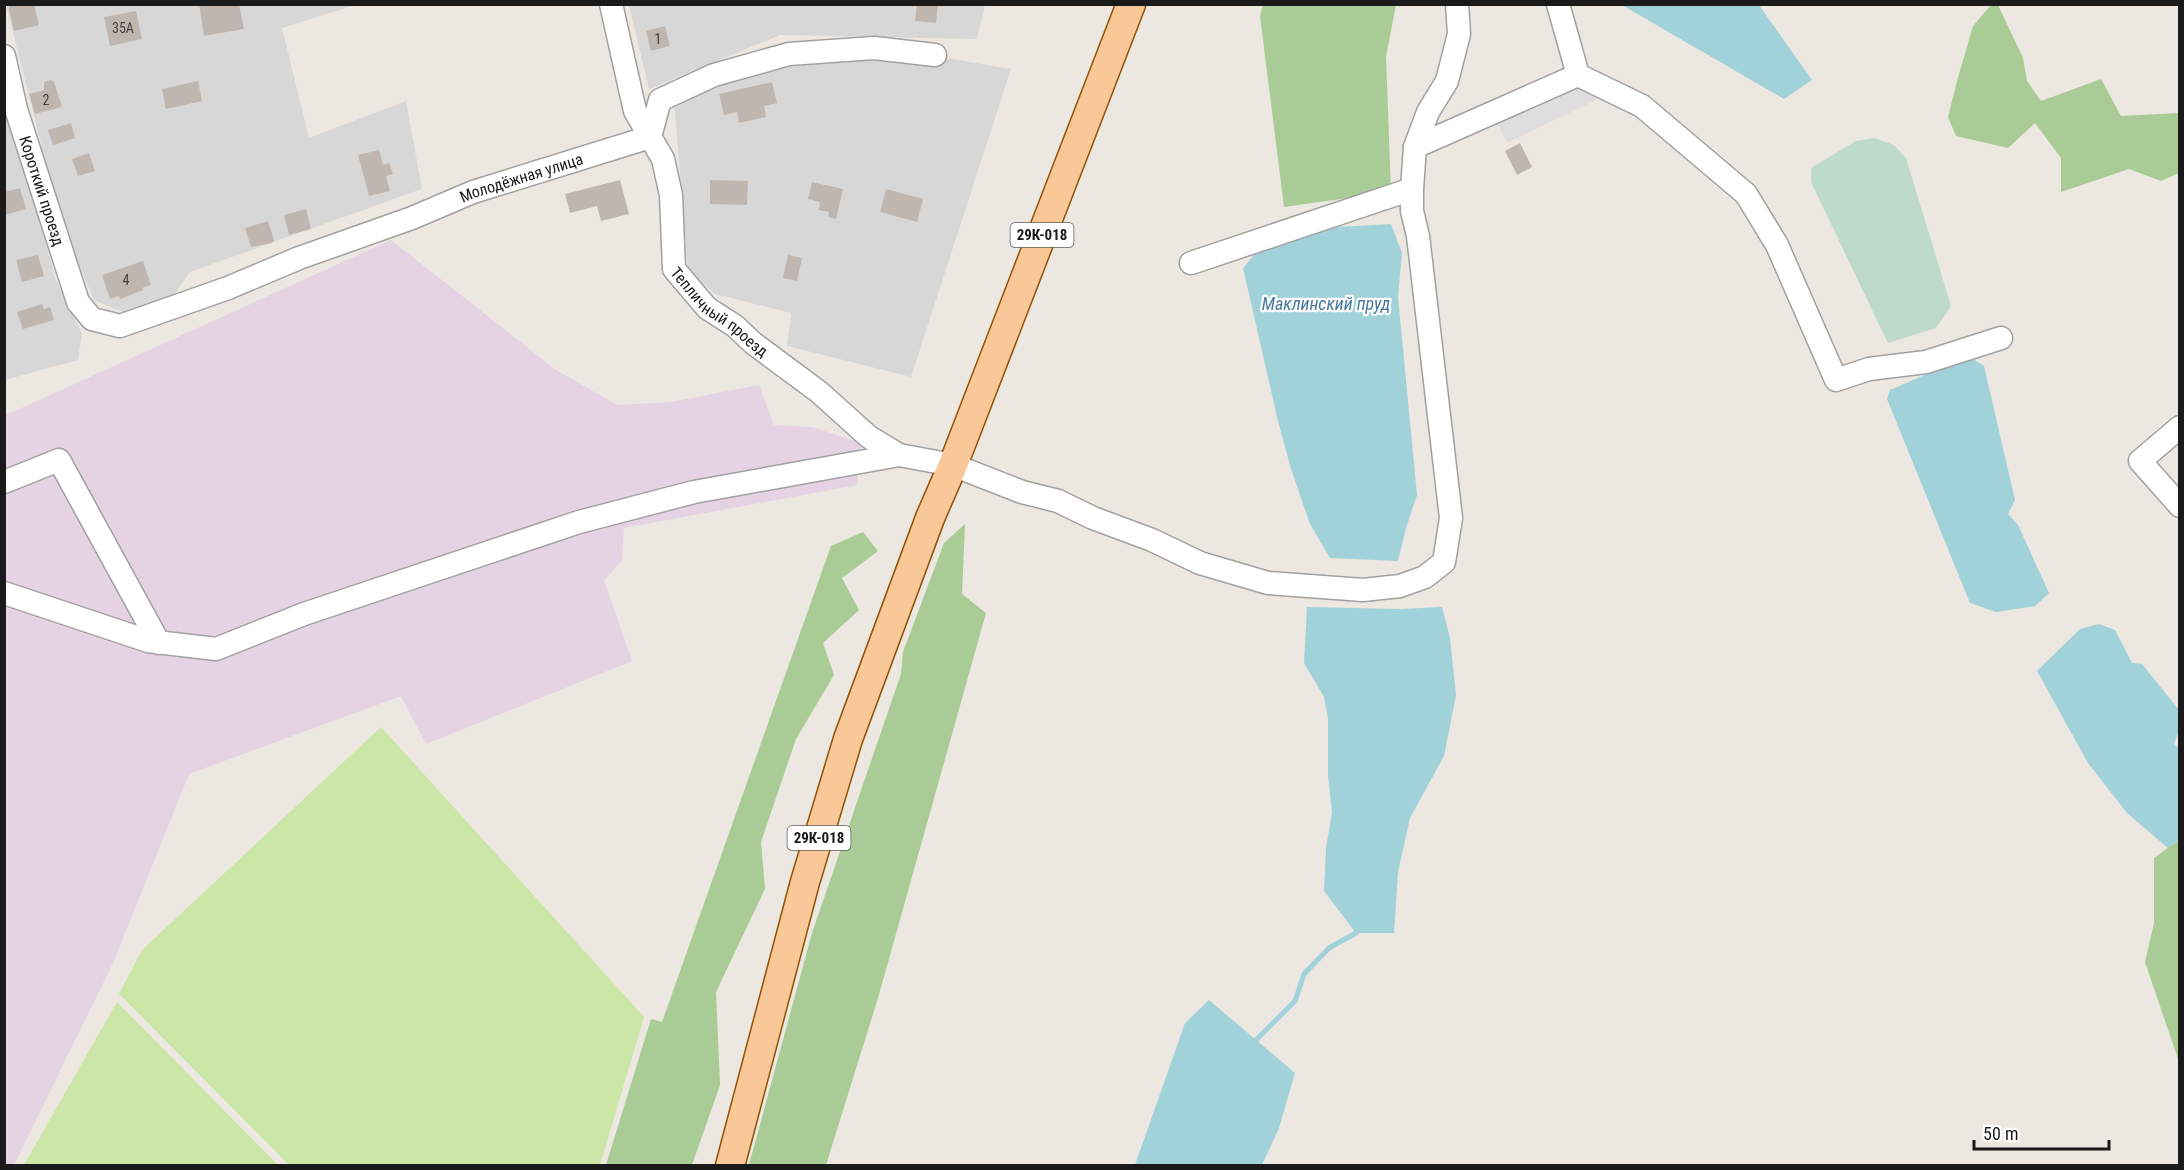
<svg xmlns="http://www.w3.org/2000/svg" width="2184" height="1170" viewBox="0 0 2184 1170" font-family="'Roboto Condensed',sans-serif">
<rect width="100%" height="100%" fill="#ece7e0"/>
<!-- residential -->
<path fill="#d8d7d7" d="M6 5H355L282 28 309 138 406 101 422 189 190 272 172 298 128 314 94 300 60 219Z
M629 5H985L977 39 780 35 649 89Z
M869 45 1011 69 911 377 787 346 791 313 715 294 688 270 674 101 770 60Z
M4 93 56 281 82 333 78 360 5 380Z"/>
<!-- industrial -->
<path fill="#e5d2e3" d="M391 240 556 370 617 405 671 402 759 385 774 425 812 427 861 443 857 485 624 528 622 561 604 580 632 661 426 744 401 696 189 774 113 963 14 1165 5 1166 4 416Z"/>
<!-- grass -->
<path fill="#cbe6a6" d="M381 727 644 1017 600 1165H289L119 994 142 950Z
M117 1002 278 1165H24Z"/>
<!-- forest -->
<path fill="#a9cb95" d="M1263 5H1396L1386 56 1391 192 1284 207 1260 16Z
M1991 5H1998L2023 58 2027 81 2041 101 2101 79 2121 116 2179 113V173L2161 181 2129 169 2061 192V158L2035 123 2008 148 1956 136 1948 117 1957 81 1973 26Z
M965 524 962 594 986 613 878 998 826 1165H749L812 933 901 674 903 652 944 543Z
M863 532 878 551 842 578 859 610 823 643 834 675 796 739 761 842 765 889 716 992 720 1085 692 1165H606L651 1019 662 1022 831 546Z
M2179 840V1062L2145 962 2154 923V858Z"/>
<!-- wetland -->
<path fill="#bddaca" d="M1874 138 1894 145 1906 158 1951 306 1936 328 1888 343 1811 182V168L1856 141Z"/>
<!-- parking -->
<path fill="#dedede" d="M1578 75 1611 93 1507 143 1492 113Z"/>
<!-- water -->
<path fill="#a1d1d9" d="M1622 5H1759L1812 80 1784 99Z
M1391 224 1402 253 1398 297 1417 495 1406 528 1398 561 1330 558 1310 524 1291 469 1278 421 1243 268 1255 254 1319 228Z
M1968 356 1984 366 2015 500 2008 514 2018 525 2049 593 2035 606 1996 612 1970 603 1887 399 1890 390Z
M1307 607 1401 609 1442 607 1450 638 1456 695 1444 756 1410 818 1398 872 1394 933H1356L1324 891 1326 848 1332 813 1328 776V719L1324 697 1304 663Z
M2099 624 2115 630 2132 663 2142 664 2179 710V730L2174 744 2179 748V840L2168 848 2127 813 2088 763 2037 671 2080 629Z
M1209 1000 1295 1073 1279 1128 1262 1165H1135L1185 1023Z"/>
<g fill="none" stroke-linecap="round" stroke-linejoin="round">
<!-- stream -->
<path stroke="#a1d1d9" stroke-width="5" d="M1256 1040 1295 1001 1304 974 1329 948 1356 933 1358 930"/>
</g>
<!-- building -->
<path fill="#c0b6b0" d="M8 4H34L39 25 14 31Z
M199 4H239L244 29 204 36Z
M917 4H938L936 23 915 21Z
M136 11 142 39 110 46 104 17Z
M665 26 670 46 651 51 646 31Z
M51 80 54 82 62 107 35 114 29 94 44 90V82Z
M198 81 202 101 166 109 162 89Z
M772 82 777 103 764 106 766 117 739 123 737 112 724 115 719 94Z
M71 123 75 138 53 145 48 130Z
M1520 143 1532 167 1517 175 1505 151Z
M379 150 383 165 389 163 393 174 386 176 390 191 369 196 358 155Z
M89 153 95 171 78 176 72 159Z
M620 180 629 214 601 221 597 206 570 213 565 194Z
M710 180 748 181 747 205 710 204Z
M812 182 843 189 836 219 828 217 829 212 819 210 820 202 808 199Z
M20 188 26 209 5 215V192Z
M886 189 923 199 917 222 880 212Z
M306 209 311 229 289 235 284 215Z
M268 221 274 240 272 243 251 247 245 228Z
M38 255 44 276 22 282 16 260Z
M788 255 802 258 797 281 783 278Z
M143 261 151 285 142 288 143 290 120 299 119 296 110 299 102 275Z
M42 304 44 309 50 307 54 320 23 329 17 312Z"/>
<g fill="none" stroke-linecap="round" stroke-linejoin="round">
<defs>
<g id="minor">
<path id="s1" d="M611 4 635 111 663 159 671 195 674 269 707 308 735 326 753 343 819 392 869 437 899 455"/>
<path id="s2" d="M4 56 16 109 78 302 92 319 120 326 228 288 299 258 412 218 473 192 650 137 660 100 714 75 789 54 874 48 935 55"/>
<path d="M1578 75 1642 106 1746 194 1777 245 1836 380 1869 369 1926 362 2001 338"/>
<path d="M1415 147 1578 75 1558 4"/>
<path d="M1412 189 1415 147 1428 112 1447 81 1459 34 1457 4"/>
<path d="M2180 427 2140 461 2180 506"/>
<path d="M4 482 59 460 159 643"/>
<path d="M4 593 148 641 216 649 304 614 579 522 694 492 899 455 953 465 1022 492 1058 501 1093 518 1152 540 1200 563 1268 583 1363 590 1400 586 1425 577 1444 562 1451 518 1418 236 1412 211V189L1191 263"/>
</g>
<path id="major" d="M730 1166 805 882 848 739 930 518 953 465 1131 4"/>
</defs>
<!-- minor casing -->
<use href="#minor" stroke="#a1a1a1" stroke-width="25"/>
<!-- major casing -->
<use href="#major" stroke="#8d5404" stroke-width="31"/>
<!-- minor -->
<use href="#minor" stroke="#fff" stroke-width="22"/>
<!-- major -->
<use href="#major" stroke="#f9c798" stroke-width="28"/>
</g>
<g text-anchor="middle" stroke-width="4.5" stroke-linejoin="round" paint-order="stroke">
<!-- number labels -->
<g font-size="14" fill="#444140">
<text x="123" y="33">35А</text>
<text x="658" y="44">1</text>
<text x="46" y="105">2</text>
<text x="126" y="285">4</text>
</g>
<!-- shield labels -->
<g fill="#fff" stroke="#5f5f5f" stroke-width="1.5">
<rect x="1010.5" y="223" width="63" height="24" rx="4.5"/>
<rect x="787.5" y="826" width="63" height="24" rx="4.5"/>
</g>
<g font-size="15" font-weight="bold" fill="#1a1a1a">
<text x="1042" y="240">29К-018</text>
<text x="819" y="843">29К-018</text>
</g>
<!-- street labels -->
<g font-size="16" fill="#1a1a1a" stroke="#fff">
<text dy="6" stroke="none"><textPath href="#s2" startOffset="736">Молодёжная улица</textPath></text>
<text dy="6" stroke="none"><textPath href="#s2" startOffset="140">Короткий проезд</textPath></text>
<text dy="6" stroke="none"><textPath href="#s1" startOffset="339">Тепличный проезд</textPath></text>
</g>
<!-- water labels -->
<g font-size="18" font-style="italic" fill="#487a9f" stroke="#fff">
<text x="1326" y="310">Маклинский пруд</text>
</g>
</g>
<!-- border -->
<rect width="2184" height="1170" fill="none" stroke="#1a1a1a" stroke-width="12"/>
<!-- scale -->
<path d="M1974 1140v9h135v-9" fill="none" stroke="#1a1a1a" stroke-width="3"/>
<text x="1983" y="1140" font-size="18" fill="#1a1a1a" stroke="#ffffff" stroke-width="4.5" paint-order="stroke">50 m</text>
</svg>
